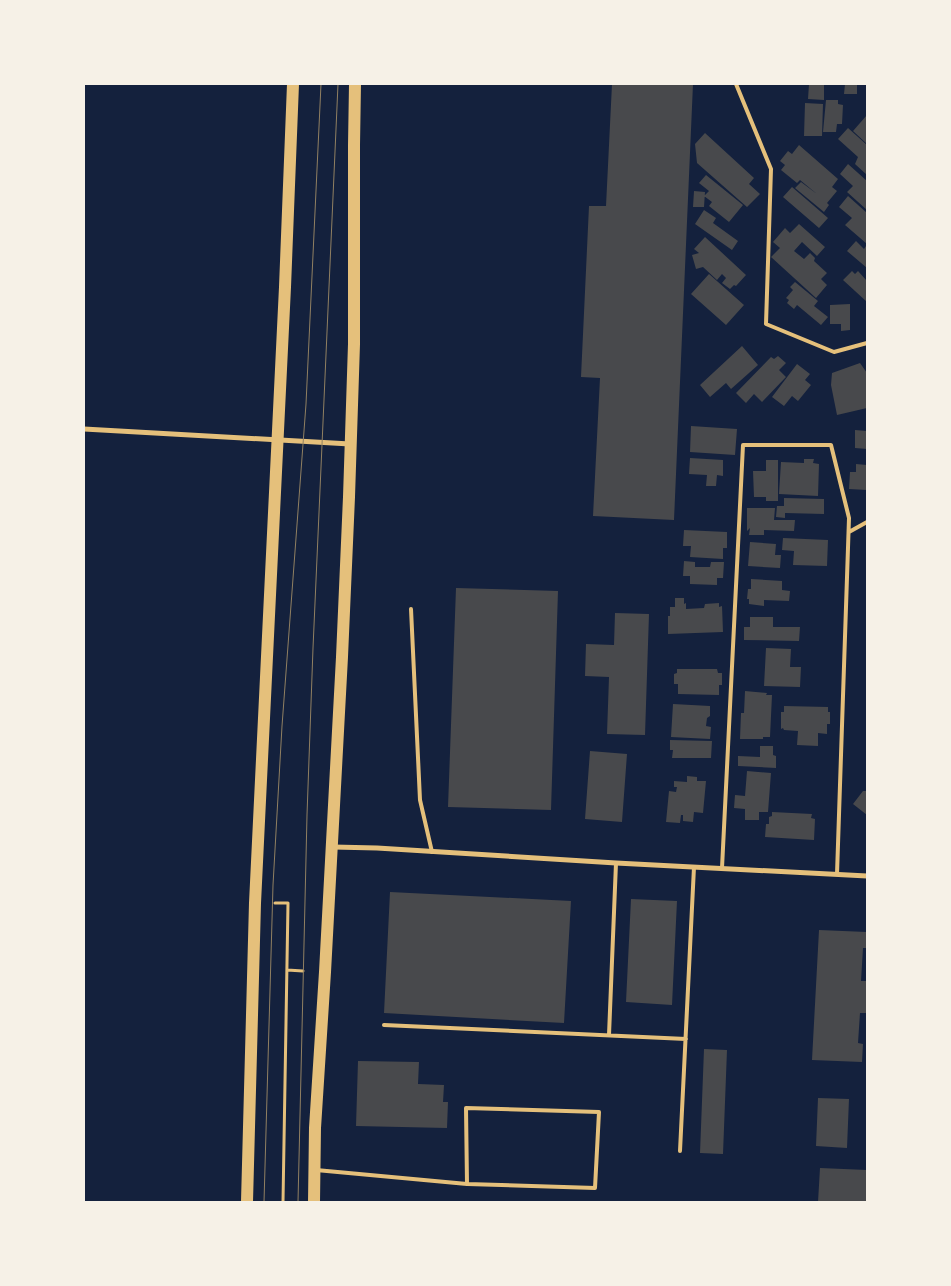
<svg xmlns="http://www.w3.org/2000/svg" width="951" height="1286" viewBox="0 0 951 1286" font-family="Montserrat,sans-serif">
<rect width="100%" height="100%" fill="#14213d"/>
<!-- building -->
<path fill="#48494c" d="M612 84H693L674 520 593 516 600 378 581 377 589 206H606Z
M809 84H824V100L808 99Z
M845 84H857V94H844Z
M826 100H838V104L843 105 842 124H837L836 132H823Z
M805 103 823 104 822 136H804Z
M867 115V144L853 131Z
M848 128 867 145V175L855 164 858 157 838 139Z
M705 133 754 178 749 184 760 194 747 207 697 163 695 144Z
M799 145 838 179 832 187 837 191 827 203 829 205 824 212 795 188 801 182 817 194 800 180 797 183 781 170 785 165 780 161 788 151 792 154Z
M848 164 867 181V210L847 192 853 186 840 174Z
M706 175 743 205 729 222 709 206 712 202 704 196 709 191 699 183Z
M792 187 828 218 819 228 783 197Z
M694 191 705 192 704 207H693Z
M848 196 867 213V244L845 225 852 218 839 207Z
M704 210 716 218 713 223 738 241 732 250 695 224Z
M799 224 825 247 817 256 802 242 794 251 804 259 810 253 815 258 814 261 827 273 821 279 827 285 816 298 771 257 780 248 773 242 785 228 790 233Z
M705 237 746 275 736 286 734 285 730 289 722 283 726 278 722 274 717 280 703 267 696 269 692 255 699 253 694 249Z
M856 241 864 249 866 246 867 247V268L847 251Z
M852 271 855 274 858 271 867 281V302L843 280Z
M709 274 744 305 726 325 691 294Z
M795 282 818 301 814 306 828 317 821 325 797 305 794 309 787 303 789 300 786 298 793 290 790 287Z
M850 304V330L841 331V324H830V305Z
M742 346 758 365 731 389 726 383 710 397 700 385Z
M778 356 786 363 779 370 786 377 762 402 754 394 746 403 736 393 771 357 774 359Z
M860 363 867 373V408L837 415 831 385 832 373Z
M797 364 810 374 805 380 811 385 798 401 792 396 784 406 772 397Z
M691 426 737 429 735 455 690 452Z
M855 430 867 431V449L855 448Z
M690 458 723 460V476L717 475 716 486H706L707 475 689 474Z
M804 459H814L813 463 819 464 818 496 779 494 781 462 804 463Z
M766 460H778V501H766V497H754L753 471H766Z
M856 464 867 465V490L849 489 850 472H856Z
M784 498 824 499V514L785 513V518L776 517 777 506H784Z
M747 508H775L774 520H795L794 531 764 530V535H749L750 528 747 531Z
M684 530 727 532V548H723V559L690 557 691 546H683Z
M783 538 828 540 827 566 793 565 794 551 782 550Z
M750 542 776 544 775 555H781L780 568 748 566Z
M684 561 695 562V567H710L711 562H724L723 578H717V585L690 584V576H683Z
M751 579 782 581V590L790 591 789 601 764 600V606L749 604V599H747L748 589H751Z
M456 588 558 591 551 810 448 807Z
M675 598H684V604L686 603V609L704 608 705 604 719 603V607L722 606 723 632 668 634V616H670V607H675Z
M615 613 649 614 645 735 607 734 609 677 585 676 586 644 614 645Z
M750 617H773V627H800L799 641 744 640V627H750Z
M766 648 791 649 790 667H801L800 687 764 686Z
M677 669H717L718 673H722V685H719V695L678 694V684H674V674L677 673Z
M745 691 767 693 766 695H772L770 737H763V739H740L741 713H744Z
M673 704 710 706V716L707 718 706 726 711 727 710 739 671 737Z
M784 706 828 707V712H830V724H827V734L818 733V746L797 745 798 731 784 730 783 728 781 729V712H784Z
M670 740 712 741 711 758H672L673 750H670Z
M760 746H773V755L776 756V768L738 766V756L760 757Z
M590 751 627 754 622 822 585 819Z
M747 771 771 773 768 812H759V820H745V809L734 808 735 795 745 796Z
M687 776 697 777V781H706L703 813 694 812 693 822 683 821V815H681L680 823 666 822 669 791 676 792 677 787H674V781L687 782Z
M867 789V815L853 804 863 791H866Z
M772 812 812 814 811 818 815 819 814 840 765 837 766 824H769V817L772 816Z
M390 892 571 901 564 1023 384 1013Z
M631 899 677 901 672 1005 626 1002Z
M819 930 867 932V948H863L861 981H867V1013H860L858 1043 863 1044 862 1062 812 1060Z
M704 1049 727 1050 723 1154 700 1153Z
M358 1061 419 1062 418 1084 444 1085 443 1102H448L447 1128 356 1126Z
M818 1098 849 1099 847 1148 816 1146Z
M820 1168 867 1170V1202H818Z"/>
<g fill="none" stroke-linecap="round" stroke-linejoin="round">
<!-- path -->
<path stroke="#e5c07b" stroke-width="3" d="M275 903H288L283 1202
M287 970 303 971"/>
<!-- service -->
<path stroke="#e5c07b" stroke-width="4" d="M736 84 771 169 766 324 834 352 867 343
M849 532 867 522
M411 609 420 800 432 852
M722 868 743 445H831L849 518 837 874
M384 1025 686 1039
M609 1035 616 863
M680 1151 694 867
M316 1170 467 1184 595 1188 599 1112 466 1108 467 1184"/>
<!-- minor -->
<path stroke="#e5c07b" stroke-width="5" d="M84 429 350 444
M333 847 377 848 616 863 867 876"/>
<!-- primary -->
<path stroke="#e5c07b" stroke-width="12" d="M247 1202 255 903 285 287 293 84
M314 1202 315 1128 325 972 342 657 349 497 354 344V145L355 84"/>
<!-- tram -->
<path stroke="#918062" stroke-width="1" d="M264 1202 273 885 282 726 306 404 321 84
M298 1202 307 815 313 648 338 84"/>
</g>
<!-- border -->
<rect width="951" height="1286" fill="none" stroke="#f6f1e7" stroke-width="170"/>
</svg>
